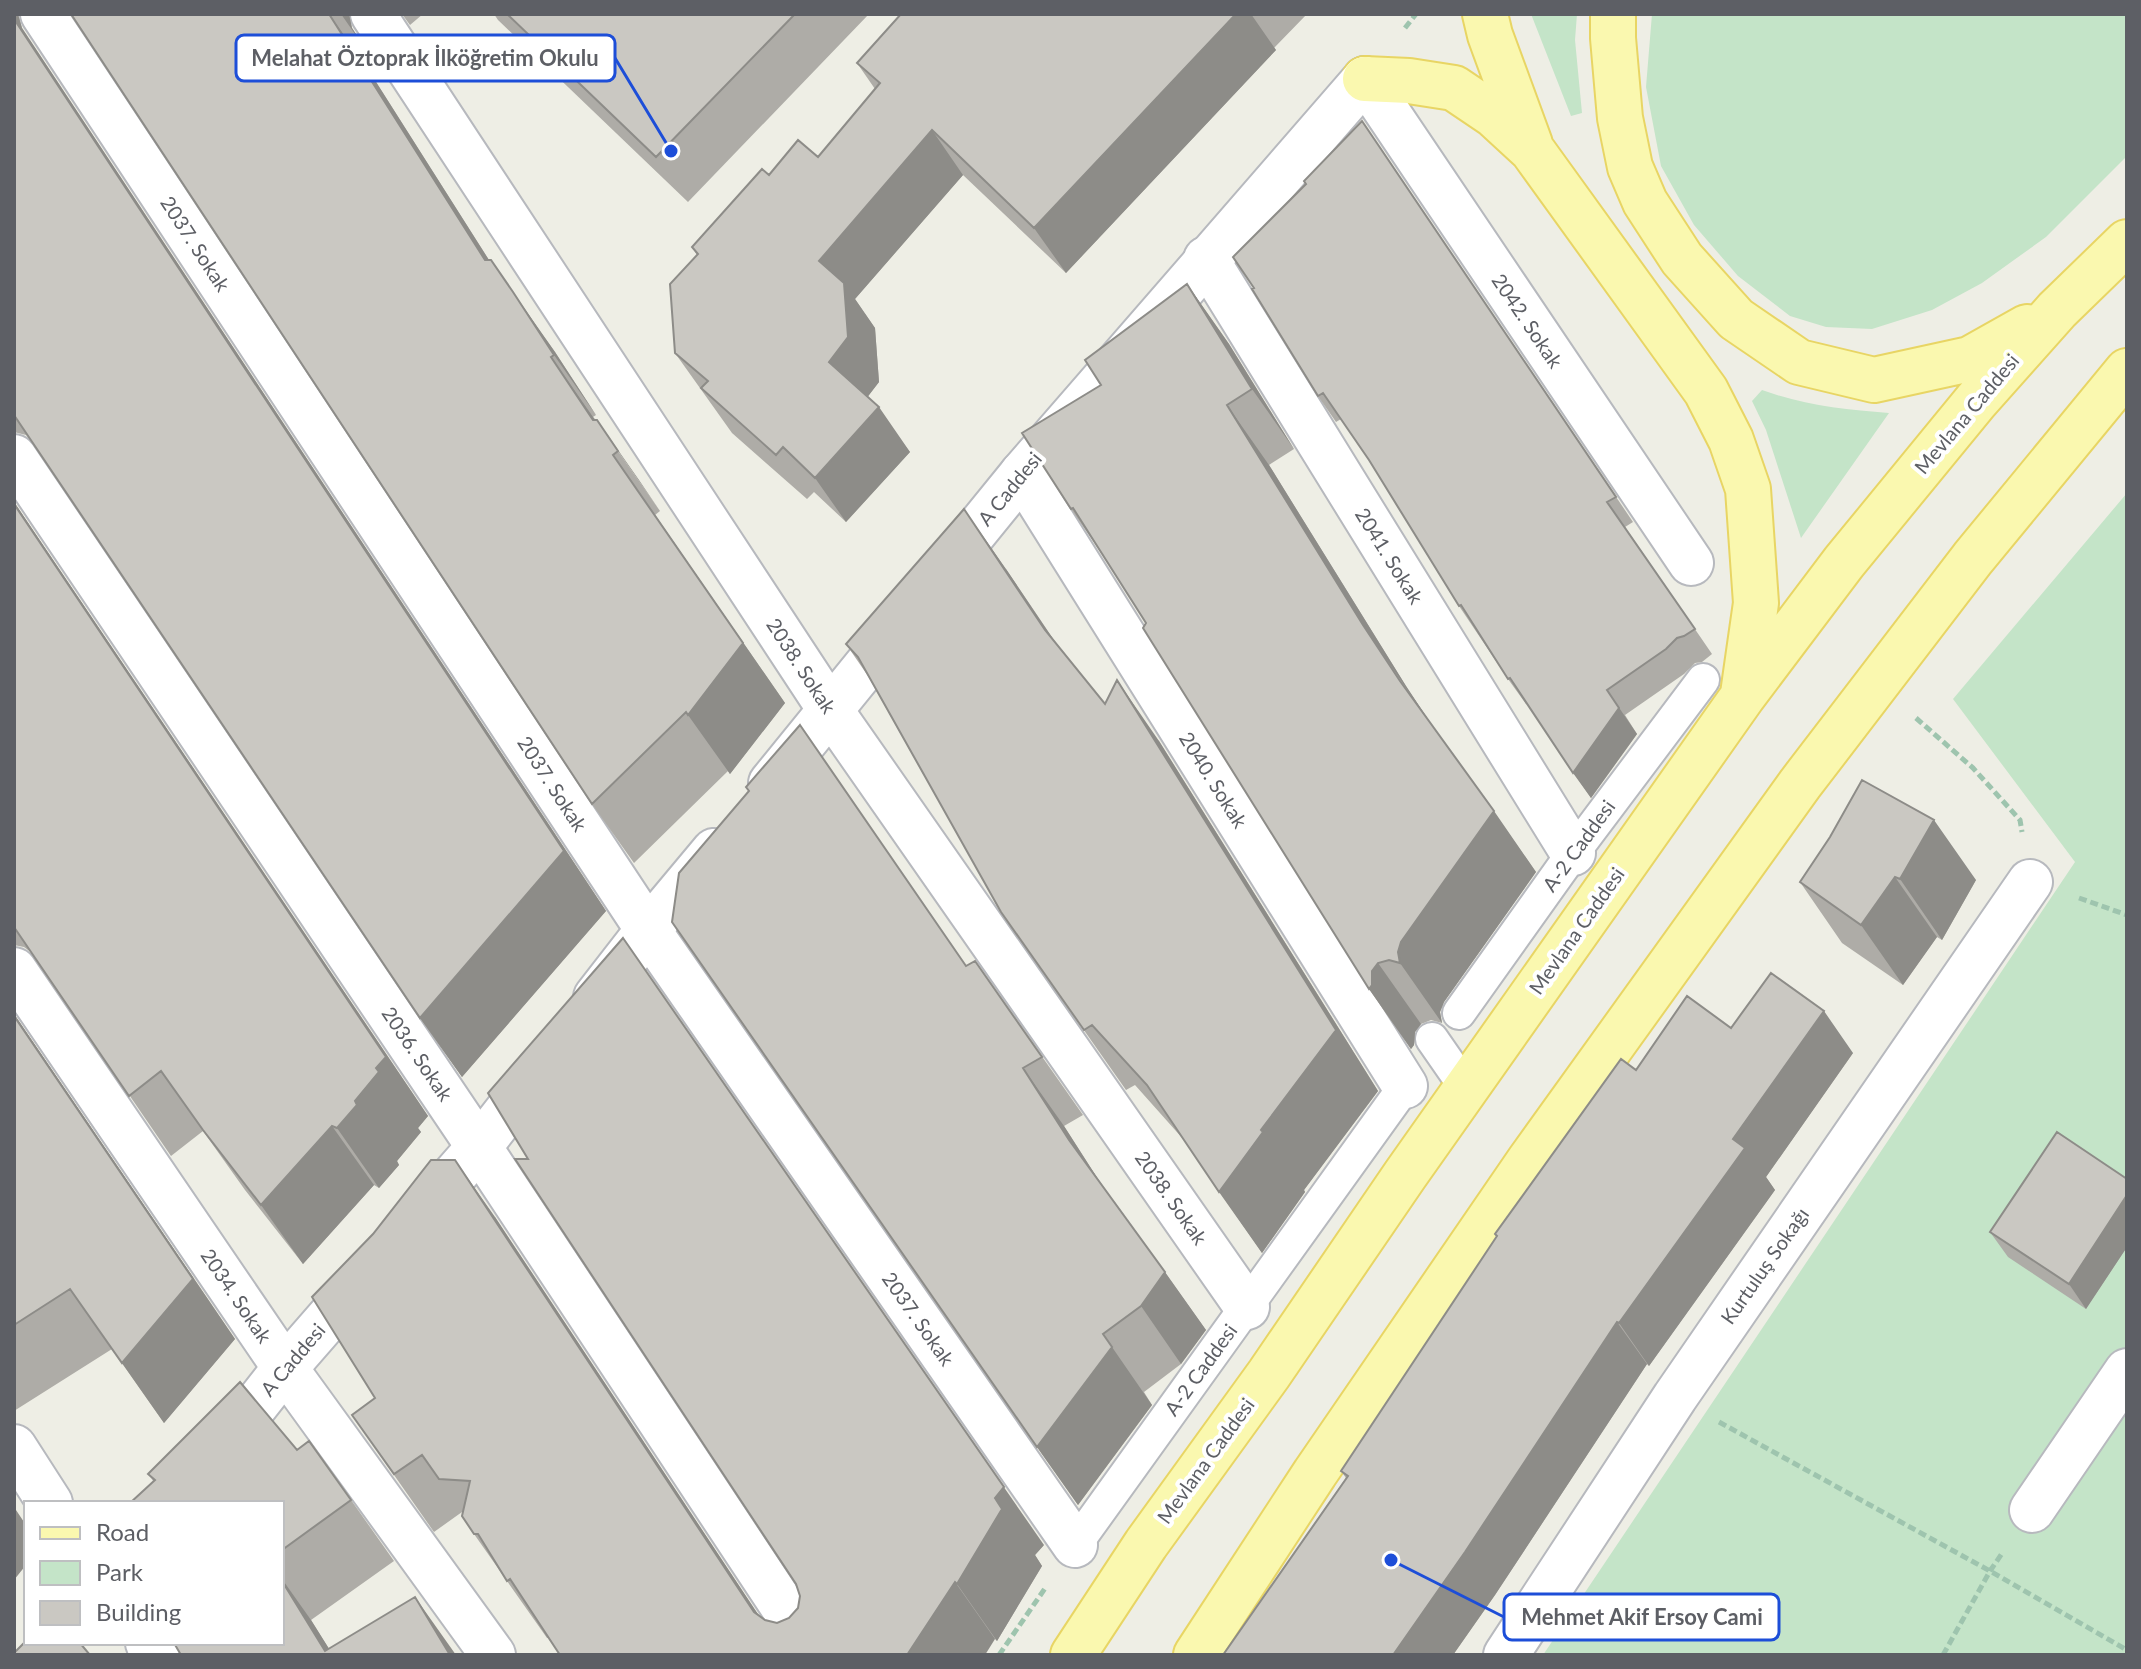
<svg xmlns="http://www.w3.org/2000/svg" width="2141" height="1669" viewBox="0 0 2141 1669" font-family="Lato,sans-serif">
<rect width="100%" height="100%" fill="#eeeee5"/>
<!-- green -->
<path fill="#c4e4c8" d="M1531 14H1577L1575 40 1582 113 1571 116Z
M1652 14H2127V156L2046 237 1982 283 1932 310 1872 329 1826 327 1790 316 1738 276 1694 225 1661 166 1646 87Z
M1762 390C1803 405 1845 410 1889 413L1801 538 1766 430 1752 401Z
M2127 493V1655H1543L2075 862 1953 699Z"/>
<g fill="none" stroke-linecap="round" stroke-linejoin="round">
<defs>
<path id="service" d="M1459 1013 1573 853 1703 680
M1432 1039 1466 1088
M1075 1545 1405 1086"/>
<path id="minor" d="M43 14 648 930 1075 1545
M373 14 831 711 1247 1307
M1365 79 1691 563
M1206 259 1573 853
M14 457 479 1147 815 1655
M1022 474 1405 1086
M14 970 285 1368 493 1655
M14 1447 50 1503
M2032 1510 2127 1371
M148 1643 157 1655
M1506 1655 1675 1397 2030 882"/>
<path id="tertiary" d="M771 783 1022 474 1365 79
M596 997 648 930 714 851
M423 1211 479 1147 539 1070
M179 1503 285 1368 366 1275"/>
<path id="primary" d="M1485 14 1490 35 1530 144
M1613 14V38L1620 118 1630 167 1645 202 1682 259 1736 319 1799 362 1874 380 1970 359 2027 327
M1365 79 1409 81 1454 88 1494 115 1532 150 1706 391 1731 440 1748 489 1756 603 1743 694
M1073 1655 1146 1544 1269 1374 1405 1175 1743 696 1844 562 1976 401 2057 310 2127 242
M1196 1655 1315 1473 1529 1161 1800 784 1973 558 2127 371"/>
</defs>
<!-- service casing -->
<use href="#service" stroke="#b7b9be" stroke-width="36"/>
<!-- minor casing -->
<use href="#minor" stroke="#b7b9be" stroke-width="48"/>
<!-- tertiary casing -->
<use href="#tertiary" stroke="#b7b9be" stroke-width="48"/>
<!-- primary casing -->
<use href="#primary" stroke="#e8d564" stroke-width="48"/>
<!-- path -->
<path stroke="#9ec4ae" stroke-width="5" stroke-dasharray="8 4" stroke-linecap="butt" d="M1405 28 1416 14
M1916 718 1973 768 2020 820 2022 832
M2079 898 2127 915
M1719 1422 1990 1571 2127 1650
M999 1655 1046 1587
M1943 1655 1990 1571 2003 1552"/>
<!-- service -->
<use href="#service" stroke="#fff" stroke-width="32"/>
<!-- minor -->
<use href="#minor" stroke="#fff" stroke-width="44"/>
<!-- tertiary -->
<use href="#tertiary" stroke="#fff" stroke-width="44"/>
<!-- primary -->
<use href="#primary" stroke="#faf8af" stroke-width="44"/>
</g>
<!-- wall -->
<path fill="#aeaca7" d="M14 14H18L22 28 606 911 462 1077 420 1018 31 440 26 435 14 432Z
M71 14H349L352 28 371 57 364 63 489 260 555 352 596 415 593 417 596 420 660 511 655 515 785 703 730 774 728 771 634 863 592 804Z
M402 14H423L410 25Z
M494 14H869L688 202 498 20Z
M901 14H1307L1274 48 1276 50 1066 273 963 175 855 299 875 328 879 382 867 397 910 452 846 522 814 492 807 499 732 433 675 353 697 255 692 247 769 175 818 157 875 89 857 63Z
M1380 147 1633 522 1625 527 1712 654 1702 662 1695 663 1684 674 1625 715 1637 734 1591 798 1527 704H1526L1508 679 1459 606 1369 460 1341 419 1336 422 1318 396Z
M1187 284 1229 344 1294 449 1269 465 1406 686 1429 721 1536 872 1444 1002 1440 1012 1442 1023 1431 1020 1421 1024 1415 1032 1414 1045 1411 1049 1369 989 1146 623 1098 548 1071 509 1101 385Z
M14 502 428 1116 418 1128 421 1132 397 1161 399 1165 379 1188 374 1185 303 1264 245 1190 203 1131 171 1156 32 953 24 947 14 945Z
M1006 569 1056 643 1105 704 1159 741 1378 1091 1304 1190 1305 1192 1262 1253 1184 1140 1135 1085 1126 1090 1001 912 868 676 846 644Z
M1830 837 1976 880 1942 940 1937 937 1903 985 1842 943 1800 882Z
M975 961 1083 1115 1064 1126 1098 1179 1206 1330 1181 1364 1144 1392 1152 1405 1078 1505 1037 1447 967 966Z
M14 1014 235 1339 164 1423 112 1349 14 1411Z
M1731 1028 1853 1053 1766 1177 1775 1190 1649 1366 1647 1364 1495 1595 1453 1655H1223L1346 1478 1341 1471 1497 1237 1495 1234 1636 1070Z
M2127 1179V1247L2086 1309 2008 1257 1990 1232Z
M495 1217 759 1616 765 1620 777 1623 1044 1545 1035 1555 1042 1566 997 1641 995 1639 547 1638 474 1534 462 1512 434 1532 352 1415 375 1398Z
M297 1450 351 1500 394 1561 311 1620 329 1649 456 1655 174 1643H282V1503L154 1482 148 1474Z"/>
<!-- shaded-wall -->
<path fill="#8d8c88" d="M14 14H18L22 28 606 911 462 1077 420 1018 14 19Z
M329 14 364 63 527 320 485 260Z
M341 14H349L352 28 371 57Z
M1236 14H1251L1276 50 1066 273 1034 228Z
M932 130 963 175 855 299 875 328 879 382 860 407 829 362 819 261Z
M1187 284 1229 344 1294 449 1252 389Z
M513 292 555 352 596 415 554 355Z
M551 357 593 417 617 452 593 420Z
M1227 405 1269 465 1406 686 1443 742 1363 625Z
M879 407 910 452 846 522 815 478Z
M597 420 639 480 660 511 618 451Z
M14 502 428 1116 418 1128 421 1132 397 1161 399 1165 379 1188 337 1128 14 504Z
M964 509 1006 569 1088 691 1045 630Z
M655 515 785 703 730 774 688 715Z
M1117 680 1159 741 1378 1091 1304 1190 1305 1192 1262 1253 1219 1192Z
M1607 690 1637 734 1591 798 1573 773Z
M1494 811 1536 872 1444 1002 1440 1012 1442 1023 1400 963 1398 952 1401 942Z
M1934 820 1976 880 1942 940 1900 879Z
M1895 877 1937 937 1903 985 1861 925Z
M623 938 1044 1545 1035 1555 1042 1566 997 1641 957 1584Z
M1378 963 1421 1024 1415 1032 1414 1045 1411 1049 1369 989 1372 971Z
M1824 1011 1853 1053 1766 1177 1775 1190 1649 1366 1619 1323 1733 1139Z
M14 1014 235 1339 164 1423 122 1363Z
M1023 1068 1064 1126 1110 1198 1069 1140Z
M332 1126 374 1185 303 1264 261 1205Z
M455 1160 495 1217 785 1655 754 1612Z
M2127 1195V1247L2086 1309 2069 1284Z
M1165 1272 1206 1330 1181 1364 1141 1306Z
M1617 1322 1647 1364 1495 1595 1453 1655H1393Z
M1103 1334 1152 1405 1078 1505 1037 1447Z
M14 1507 26 1525V1565L14 1580Z
M282 1579 311 1620 333 1655H328L282 1581Z
M955 1582 995 1639 985 1655H907Z
M415 1597 456 1655H450Z"/>
<!-- building -->
<path fill="#cac8c2" stroke="#8d8c88" stroke-width="2" d="M71 14H329L485 260H491L513 292 554 355 551 357 593 420H597L618 451 613 455 743 643 688 715 686 712 592 804Z
M507 14H795L656 157Z
M901 14H1236L1034 228 932 130 819 261 844 283 848 337 829 362 879 407 815 478 783 447 776 455 701 388 708 381 675 353 670 284 698 254 692 247 762 169 769 175 798 140 818 157 880 83 857 63Z
M14 19 564 851 420 1018 14 415Z
M1362 121 1616 497 1607 502 1695 629 1684 636 1677 638 1666 649 1607 690 1619 708 1573 773 1510 678 1508 679 1461 605 1459 606 1369 460 1323 393 1318 396 1252 289 1254 288 1233 257 1306 184 1304 181Z
M1187 284 1252 389 1227 405 1363 625 1400 681 1494 811 1401 942 1398 952 1400 963 1389 960 1378 963 1372 971V985L1369 989 1143 628 1146 623 1073 508 1071 509 1022 433 1101 385 1085 360Z
M14 504 386 1057 376 1068 379 1072 355 1101 357 1105 337 1128 332 1126 261 1205 203 1130 161 1071 129 1096 14 927Z
M964 509 1045 630 1105 704 1117 680 1336 1030 1261 1130 1263 1132 1219 1192 1147 1085 1092 1025 1084 1030 1001 912 858 657 846 644Z
M800 725 966 966 975 961 1042 1057 1023 1068 1069 1140 1165 1272 1141 1306 1103 1334 1112 1347 1037 1447 672 922 679 873 749 791 746 787Z
M1862 780 1934 820 1900 879 1895 877 1861 925 1800 882 1830 837Z
M623 938 1004 1487 995 1498 1002 1509 957 1584 955 1582 907 1655H560L510 1579 507 1581 478 1534H474L462 1516 470 1481 439 1479 422 1455 394 1474 352 1415 375 1398 312 1297 373 1234 431 1160H455L754 1612 765 1620 777 1623 789 1618 798 1608 800 1596 796 1584 515 1159H528L488 1093Z
M1771 973 1824 1011 1733 1139 1745 1148 1619 1323 1617 1322 1465 1552 1393 1655H1223L1348 1476 1341 1471 1497 1236 1495 1234 1621 1059 1636 1070 1687 996 1731 1028Z
M14 1016 193 1279 122 1363 70 1289 14 1325Z
M2057 1132 2127 1179V1195L2069 1284 1990 1232Z
M240 1382 297 1450 309 1441 351 1500 282 1550V1503H130L155 1480 148 1474Z
M282 1581 325 1651 415 1597 450 1655H181L174 1643H282Z
M26 1641V1643H80L90 1655H14V1653Z"/>
<g text-anchor="middle" stroke-width="8" stroke-linejoin="round" paint-order="stroke">
<!-- street labels -->
<g font-size="20" fill="#5d5f65" stroke="#fff">
<text transform="translate(195 244) rotate(57)" y="7">2037. Sokak</text>
<text transform="translate(1527 321) rotate(56)" y="7">2042. Sokak</text>
<text transform="translate(1967 414) rotate(-50)" y="7">Mevlana Caddesi</text>
<text transform="translate(1010 489) rotate(-51)" y="7">A Caddesi</text>
<text transform="translate(1389 556) rotate(58)" y="7">2041. Sokak</text>
<text transform="translate(801 666) rotate(57)" y="7">2038. Sokak</text>
<text transform="translate(1213 780) rotate(58)" y="7">2040. Sokak</text>
<text transform="translate(552 784) rotate(57)" y="7">2037. Sokak</text>
<text transform="translate(1579 846) rotate(-54)" y="7">A-2 Caddesi</text>
<text transform="translate(1577 931) rotate(-55)" y="7">Mevlana Caddesi</text>
<text transform="translate(417 1054) rotate(56)" y="7">2036. Sokak</text>
<text transform="translate(1171 1198) rotate(55)" y="7">2038. Sokak</text>
<text transform="translate(1765 1266) rotate(-55)" y="7">Kurtuluş Sokağı</text>
<text transform="translate(236 1296) rotate(56)" y="7">2034. Sokak</text>
<text transform="translate(918 1319) rotate(55)" y="7">2037. Sokak</text>
<text transform="translate(293 1360) rotate(-50)" y="7">A Caddesi</text>
<text transform="translate(1201 1370) rotate(-54)" y="7">A-2 Caddesi</text>
<text transform="translate(1206 1461) rotate(-54)" y="7">Mevlana Caddesi</text>
</g>
</g>
<!-- callouts -->
<path fill="none" stroke="#1d4ed8" stroke-width="3" d="M671 151L615 58M1391 1560L1504 1617"/>
<g fill="#1d4ed8" stroke="#fff" stroke-width="3">
<circle cx="671" cy="151" r="8"/>
<circle cx="1391" cy="1560" r="8"/>
</g>
<g fill="#fff" stroke="#1d4ed8" stroke-width="3">
<rect x="236" y="35" width="379" height="46" rx="8"/>
<rect x="1504" y="1594" width="275" height="46" rx="8"/>
</g>
<g font-size="22" text-anchor="middle" font-weight="bold" fill="#5d5f65">
<text x="425" y="66">Melahat Öztoprak İlköğretim Okulu</text>
<text x="1642" y="1625">Mehmet Akif Ersoy Cami</text>
</g>
<!-- border -->
<rect width="2141" height="1669" fill="none" stroke="#5d5f65" stroke-width="32"/>
<!-- legend -->
<rect x="24" y="1501" width="260" height="144" fill="#ffffff" stroke="#bebfc1" stroke-width="2"/>
<rect x="40" y="1527" width="40" height="12" fill="#faf8af" stroke="#bebfc1" stroke-width="2"/>
<text x="96" y="1541" font-size="24" fill="#5d5f65">Road</text>
<rect x="40" y="1561" width="40" height="24" fill="#c4e4c8" stroke="#bebfc1" stroke-width="2"/>
<text x="96" y="1581" font-size="24" fill="#5d5f65">Park</text>
<rect x="40" y="1601" width="40" height="24" fill="#cac8c2" stroke="#bebfc1" stroke-width="2"/>
<text x="96" y="1621" font-size="24" fill="#5d5f65">Building</text>
</svg>
